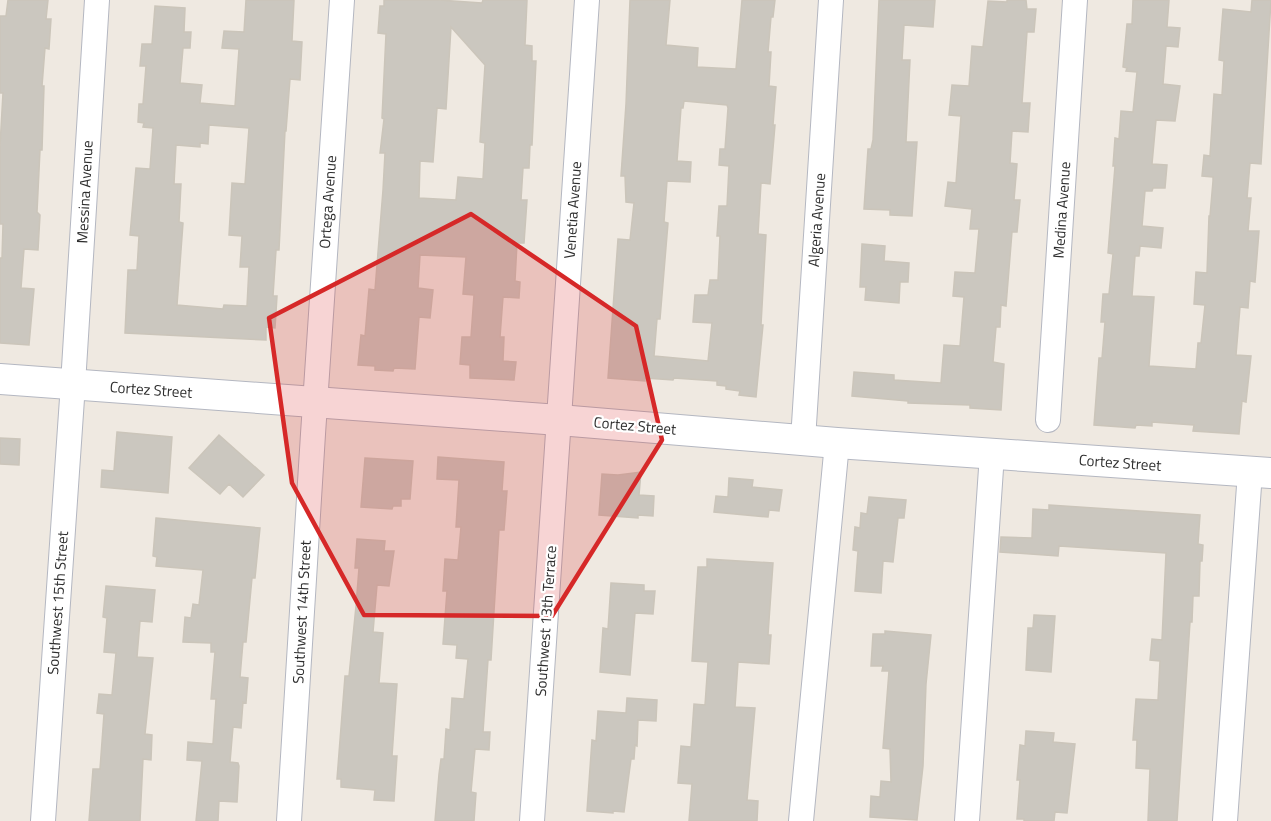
<svg xmlns="http://www.w3.org/2000/svg" width="1271" height="821" viewBox="0 0 1271 821" font-family="'Titillium Web',sans-serif">
<rect width="100%" height="100%" fill="#efe9e1"/>
<!-- building -->
<path fill="#cbc7bf" stroke="#cbc5ba" stroke-width="1.5" fill-rule="evenodd" d="M8 0H48L46 19H51L49 49 45 48 42 86H44L42 150H40L37 212 40 215 38 250 24 249 21 288 34 289 29 345 0 343V258H2L3 224H0V146L3 93H0V16H6Z
M246 0H294L292 41 302 42 300 80 290 79 286 131H285L279 250H276L273 296H277L275 328 266 327V340L125 333 128 270H137L139 236 130 235 136 168 150 169 153 128 143 127 144 123 138 122 139 104H143L146 66H140L142 44H152L155 6 185 8 184 32H191L190 48H183L180 83 202 85 200 103 235 106 239 49 222 48 224 31 244 32ZM209 125 249 128 245 184 232 183 229 235 242 236 240 267H249L247 306 224 305 223 309 177 305 183 223 179 222 181 184H174L176 145 200 147V143L208 144Z
M384 0H439L482 3 483 0H527L525 45 532 46V61H536L532 145H530L529 168H523L521 200H527L524 243H517L515 281 520 282 519 298 503 297 500 337H504L503 361 516 362 514 380 470 378V365L460 364 462 337H471L474 295 463 294 466 257 420 255 418 288 433 290 430 318 419 317 415 369 394 368 393 371 375 370V366L358 365 361 335 365 336 369 289 375 290 383 190 385 153H380L384 119 382 118 386 34 378 33 380 6H384ZM451 27 485 65 480 142 485 143 483 179 458 177 456 200 419 198 420 161 433 162 437 108 446 109Z
M630 0H670L666 45 698 48 697 67 736 69 742 0H775L773 17H771L768 52H771L769 86 776 87 773 125H775L770 184 761 183 758 234 766 235 761 325H763L756 397 739 395 740 391 726 389V386L717 385V381L674 378 673 380 645 378V381L608 378 618 239 630 240 634 203 626 202 625 176H621L626 104ZM684 101 727 105 728 108 725 149H720L719 165 729 166 727 206H719L717 236H720L718 280H710L708 295H695L693 322 712 323 708 361 654 356 657 319H660L668 223 664 222 667 181 690 182 691 162 677 161 681 108H683Z
M879 0H935L933 27 904 25 902 60H910L906 142H917L912 216 890 215V210L864 209 868 149H871L873 140Z
M1007 0H1026L1027 9H1036L1034 32H1027L1022 103H1030L1028 132 1012 131 1010 163 1017 164 1014 200H1020L1017 232H1012L1006 306 1001 305 1000 327H996L993 362 1004 364 1001 410 970 408V405L908 403V401L852 396 854 372 894 375V380L941 383 944 345 960 346 964 297 953 296 955 272 975 273 979 229H970L972 209 945 206 948 182 956 183 961 116 949 115 952 85 969 86 972 46 983 47 988 1 1007 2Z
M1133 0H1169L1167 27 1180 28 1178 47 1166 46 1163 84 1180 86 1175 121 1156 120 1152 164 1167 165 1165 188H1153L1152 191H1145L1142 226 1163 228 1161 248 1140 246 1139 256H1135L1132 296 1154 297 1149 366 1196 369 1198 343H1201L1205 305 1194 304 1196 272 1207 273 1209 216H1210L1213 181V177L1202 176 1204 155 1210 156 1214 94 1222 95 1224 61 1219 60 1223 9 1251 12 1252 0H1271L1261 164 1250 163 1247 198H1251L1248 231H1259L1255 282 1250 281 1248 308 1240 307 1236 355 1251 356 1246 402 1242 401 1239 434 1193 431 1194 425 1152 422V426L1136 425 1135 428 1094 425 1099 358H1102L1105 322H1101L1103 294H1109L1113 254 1108 253 1115 166H1113L1115 138 1119 139 1121 111 1133 112 1137 72 1126 71 1127 68 1123 67 1127 24H1132Z
M862 244 885 246 884 261 909 263 908 282H900L899 303 865 300 866 287H860Z
M117 432 172 437 168 493 101 487 102 470 114 471Z
M219 435 264 475 243 497 229 484 220 494 189 468Z
M0 438 20 439 19 465 0 464Z
M438 457 504 462 502 491H507L504 530H499L491 660H488L483 732H490L489 750 475 749 471 792 476 793 474 821H435L439 774 441 759H444L446 729 450 730 452 698 464 699 468 659 456 658 457 645 443 644 447 591H443L445 559 458 560 461 527H456L459 480 437 479Z
M365 458 413 461 410 499H401V506H393L392 509 361 507Z
M641 472 639 495 654 496 653 516 638 515V518L599 515 602 474 618 475Z
M729 478 753 480 752 487 782 490 779 511 769 510 768 517 714 512 716 496 728 497Z
M869 497 906 500 904 518H898L893 562 883 561 881 593 855 591 858 551 853 550 855 527 860 528 861 513 867 514Z
M1049 505 1200 515 1198 544 1203 545 1202 561H1200L1199 596H1193L1192 622H1190L1177 821H1148L1150 769 1136 768 1137 740H1133L1136 699 1158 700 1160 661 1150 660 1152 639 1162 640 1166 553 1059 546 1058 556 1000 552 1001 537 1032 538 1033 509 1049 510Z
M156 518 260 528 255 578H252L246 642H243L240 677 248 678 246 703 243 702 241 728 233 727 230 762 238 763 239 766 237 802 219 801 218 821H196L202 761 187 760 188 742 213 744 216 699H211L215 652H211V643L183 642 185 617 191 618 193 604 199 605 203 570 156 566 157 557 153 556Z
M357 539 385 541 384 551H394L389 586 377 585 373 632 383 633 379 683 397 684 392 756H397L394 801 374 800 375 790 341 787V779H337L345 676H349L356 606 359 568H355Z
M707 559 773 563 768 635H771L769 664 738 662 735 707 755 708 747 800 758 801 757 821H689L692 784 678 783 681 746 691 747 694 704 705 705 708 662 692 661 698 567H707Z
M611 583 644 585V591H655L653 614 635 613 630 675 600 672 603 628 608 629Z
M106 586 155 590 152 622 140 621 137 657 153 658 145 734 152 735 151 760 143 759 140 821H89L93 769H100L104 714 97 713 99 694 112 695 116 653 104 652 107 618 103 617Z
M1034 615 1055 616 1051 672 1026 670 1028 628H1033Z
M885 631 931 635 926 684 923 766 917 820 870 817 871 796 880 797 881 781 891 782 890 749 883 748 889 671H882L883 666H871L873 634H885Z
M627 698 657 700 656 721 638 720 637 746 635 745 634 759H631L624 812 613 811V813L587 811 592 740 596 741 598 711 626 713Z
M1026 731 1054 733 1053 742 1075 744 1067 813 1055 812 1054 821H1024V819H1017L1020 780H1017L1020 745 1025 746Z"/>
<g fill="none" stroke-linecap="round" stroke-linejoin="round">
<defs>
<path id="minor" d="M1048 420 1075 0
M803 440 831 0
M43 821 73 384 97 0
M289 821 313 434 342 0
M532 821 587 0
M801 821 837 443
M967 821 992 454
M1225 821 1250 472"/>
<path id="tertiary" d="M0 379 559 420 837 443 1271 473"/>
</defs>
<!-- minor casing -->
<use href="#minor" stroke="#b4b7c1" stroke-width="26"/>
<!-- tertiary casing -->
<use href="#tertiary" stroke="#b4b7c1" stroke-width="32"/>
<!-- minor -->
<use href="#minor" stroke="#fff" stroke-width="24"/>
<!-- tertiary -->
<use href="#tertiary" stroke="#fff" stroke-width="30"/>
</g>
<!-- marked area -->
<path fill="#d62828" fill-opacity="0.2" stroke="#d62828" stroke-width="4.5" stroke-linejoin="round" d="M471 214 636 326 662 440 552 616 364 615 292 483 269 318Z"/>
<g text-anchor="middle" stroke-width="4.5" stroke-linejoin="round" paint-order="stroke">
<!-- street labels -->
<g font-size="15" fill="#2e2e2e" stroke="#fff">
<text transform="translate(85 192) rotate(-87)" y="5">Messina Avenue</text>
<text transform="translate(328 202) rotate(-86)" y="5">Ortega Avenue</text>
<text transform="translate(573 210) rotate(-86)" y="5">Venetia Avenue</text>
<text transform="translate(1062 210) rotate(-86)" y="5">Medina Avenue</text>
<text transform="translate(817 220) rotate(-86)" y="5">Algeria Avenue</text>
<text transform="translate(151 390) rotate(4)" y="5">Cortez Street</text>
<text transform="translate(635 426) rotate(5)" y="5">Cortez Street</text>
<text transform="translate(1120 463) rotate(4)" y="5">Cortez Street</text>
<text transform="translate(58 603) rotate(-86)" y="5">Southwest 15th Street</text>
<text transform="translate(302 612) rotate(-87)" y="5">Southwest 14th Street</text>
<text transform="translate(546 621) rotate(-86)" y="5">Southwest 13th Terrace</text>
</g>
</g>
</svg>
